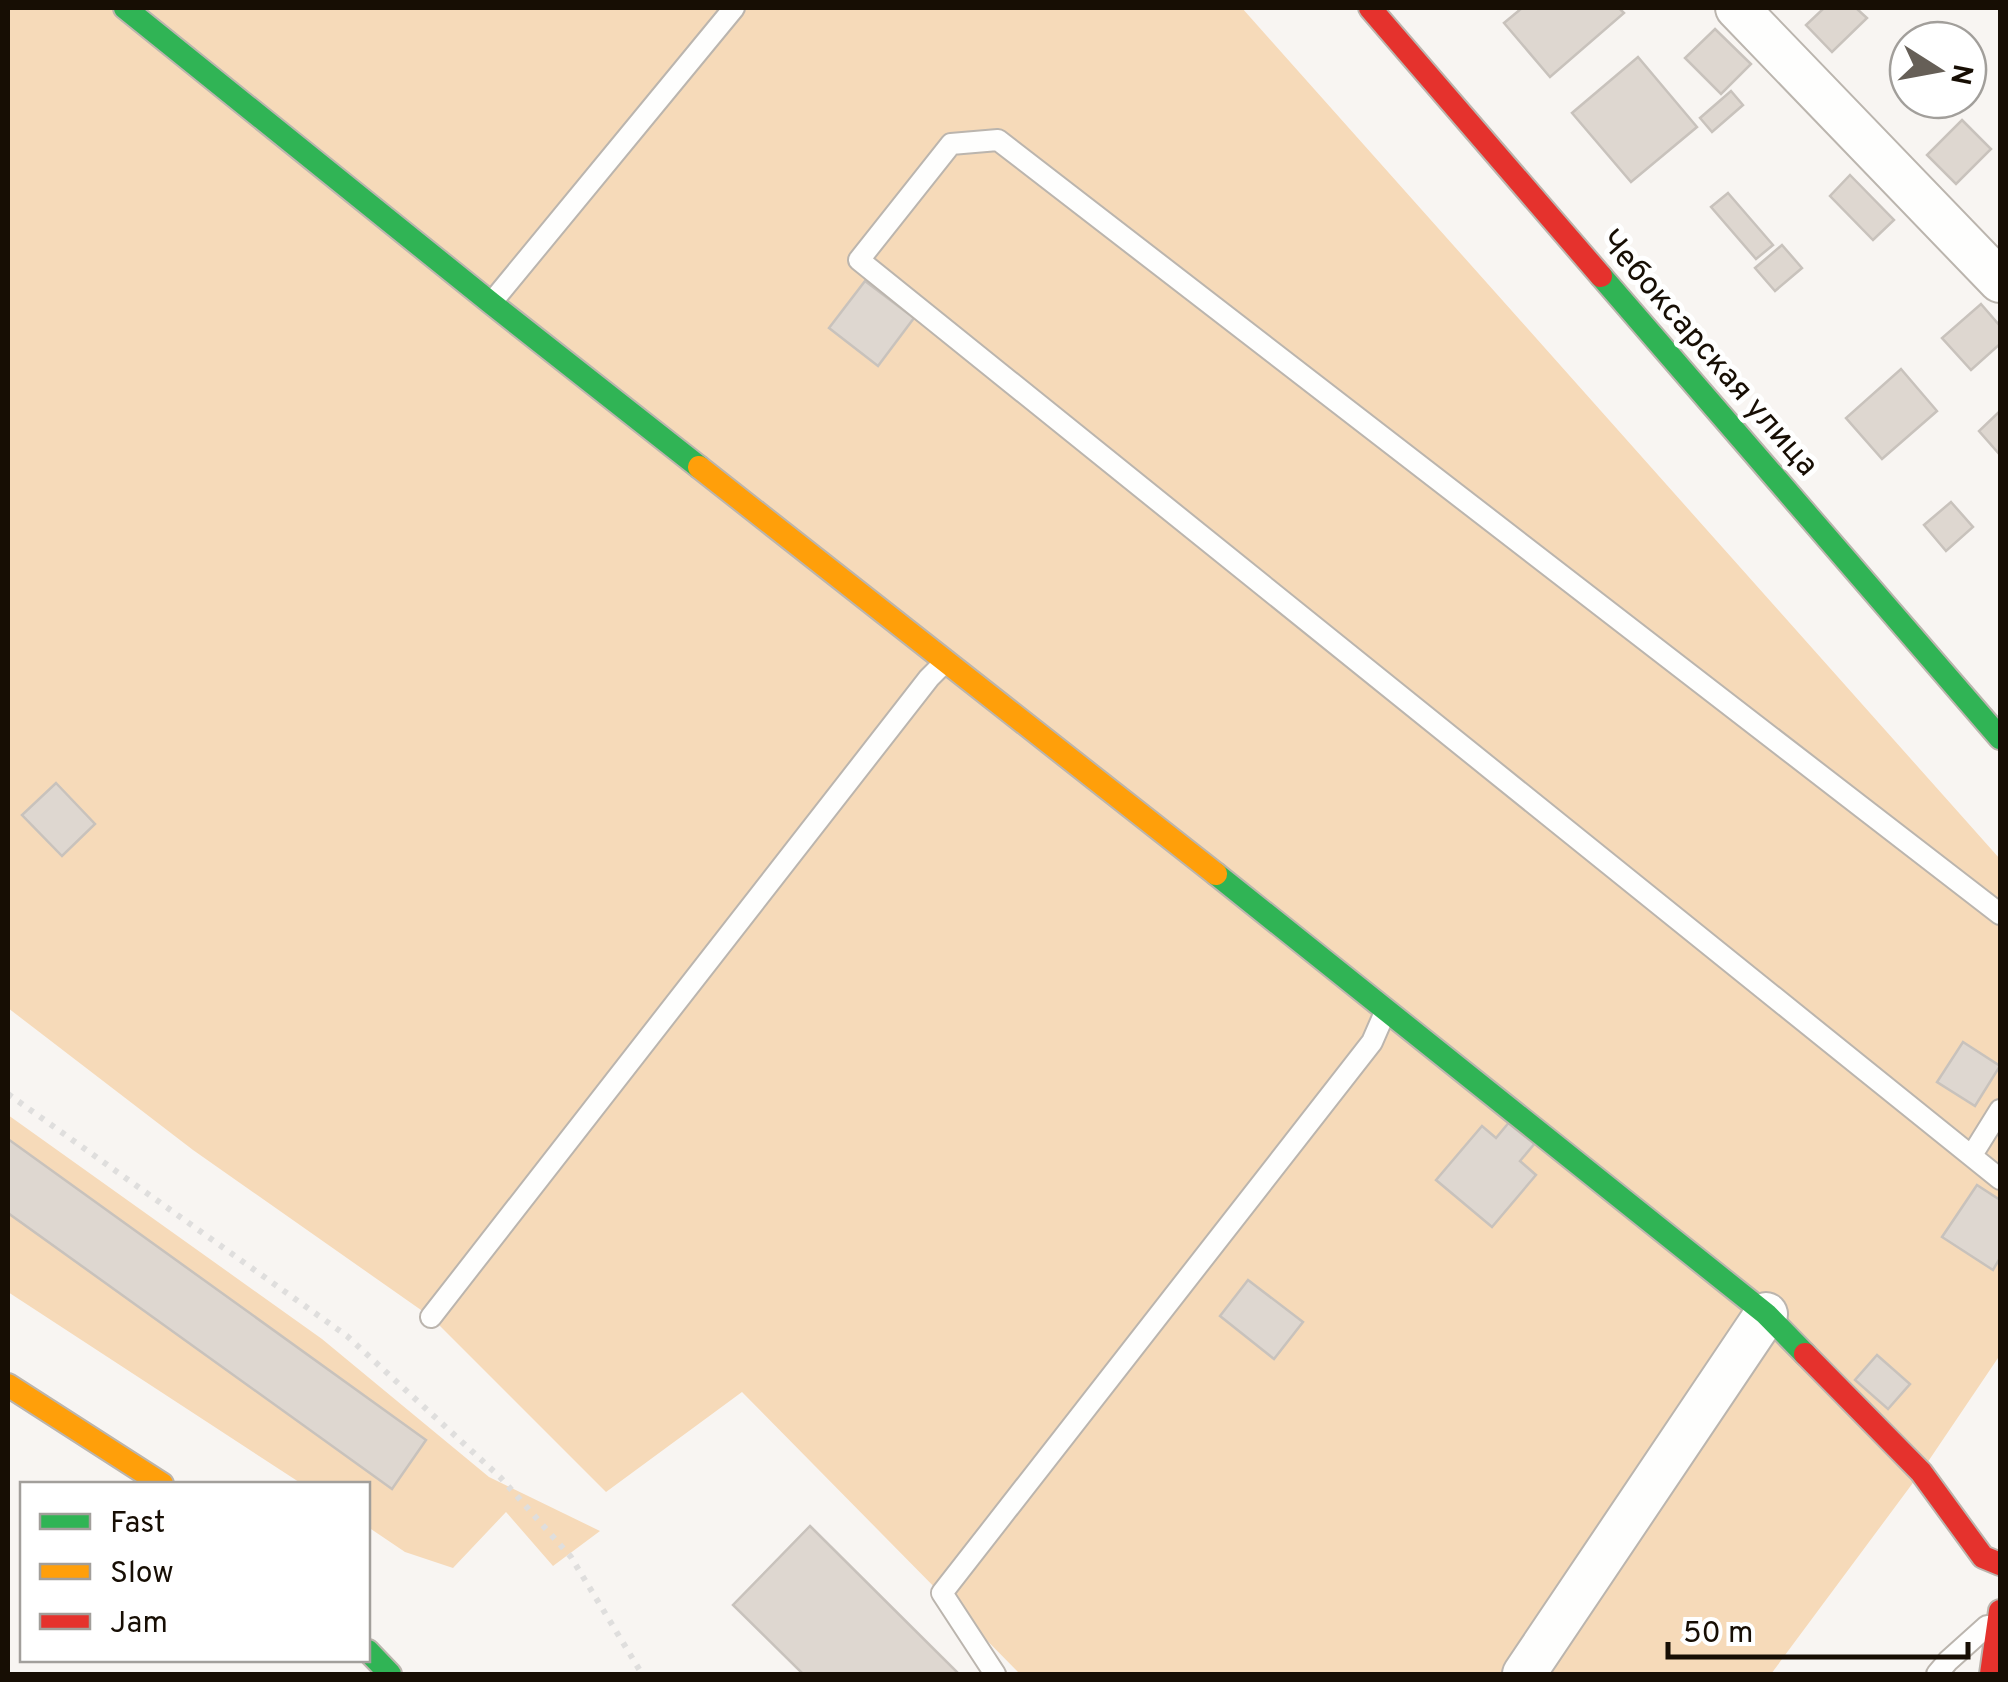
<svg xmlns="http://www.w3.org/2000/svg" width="2008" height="1682" viewBox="0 0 2008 1682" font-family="Overpass,sans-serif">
<rect width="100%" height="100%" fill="#f8f5f2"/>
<!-- green -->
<path fill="#f6dab9" d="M8 8H1242L2000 859V1355L1921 1472 1771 1674H1020L742 1392 606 1492 431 1317 193 1150 8 1008Z
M8 1115 322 1339 489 1477 600 1531 553 1566 506 1512 453 1568 405 1552 368 1527V1484H302L8 1292Z"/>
<!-- building -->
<path fill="#ded7d0" stroke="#c8c2bc" stroke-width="2.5" d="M1522 8H1619L1624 13 1550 77 1504 23Z
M1824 8H1856L1867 18 1832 52 1806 25Z
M1715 29 1751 64 1721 94 1685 58Z
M1638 57 1697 127 1631 182 1572 113Z
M1731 91 1743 105 1712 132 1700 118Z
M1962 120 1991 149 1956 184 1927 155Z
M1850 175 1894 220 1873 240 1830 196Z
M1728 193 1773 245 1756 259 1711 207Z
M1782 245 1802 268 1775 291 1755 268Z
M865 281 914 318 878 366 829 328Z
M1981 304 2000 326V344L1971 370 1942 338Z
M1901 369 1937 411 1882 459 1846 418Z
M2000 411V455L1979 431Z
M1951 502 1973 527 1946 551 1924 525Z
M56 783 95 824 62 856 22 815Z
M1963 1042 2000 1066 1975 1106 1937 1082Z
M1511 1120 1536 1142 1520 1161 1536 1175 1492 1227 1436 1180 1482 1126 1496 1138Z
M8 1139 426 1440 392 1489 8 1213Z
M1977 1185 2000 1200V1258L1993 1270 1942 1237Z
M1248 1280 1303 1322 1274 1359 1220 1316Z
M1877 1355 1910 1384 1888 1409 1855 1380Z
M810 1526 959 1674H803L733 1605Z"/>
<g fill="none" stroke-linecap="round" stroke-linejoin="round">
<defs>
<path id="lane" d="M492 302 734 8
M2000 914 998 140 951 144 859 260 2000 1179
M1972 1155 2000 1110
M431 1317 929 678 945 662
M995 1674 942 1593 1372 1042 1386 1010
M1937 1674 1948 1661 1987 1626"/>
<path id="street" d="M1737 8 2000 281
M1524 1674 1766 1314"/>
<path id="fast" d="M125 8 491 303 699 467
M1601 276 2000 738
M1216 874 1766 1314 1805 1354
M368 1651 390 1674"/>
<path id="slow" d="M699 467 1216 874
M8 1385 162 1484"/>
<path id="jam" d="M1370 8 1601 276
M1805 1354 1921 1472 1983 1557 2000 1564
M1991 1674 2000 1611"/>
</defs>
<!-- lane casing -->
<use href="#lane" stroke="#bbb5ae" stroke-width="24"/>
<!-- street casing -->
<use href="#street" stroke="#bbb5ae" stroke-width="46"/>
<!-- fast casing -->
<use href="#fast" stroke="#bbb5ae" stroke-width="26"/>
<!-- slow casing -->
<use href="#slow" stroke="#bbb5ae" stroke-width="26"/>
<!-- jam casing -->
<use href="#jam" stroke="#bbb5ae" stroke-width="26"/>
<!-- path -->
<path stroke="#dfdedd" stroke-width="6" stroke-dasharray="5 8" stroke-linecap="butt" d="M8 1094 347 1336 500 1477 571 1557 642 1674"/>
<!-- lane -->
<use href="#lane" stroke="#fefefd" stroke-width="20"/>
<!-- street -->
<use href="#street" stroke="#fefefd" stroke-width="42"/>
<!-- fast -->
<use href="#fast" stroke="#30b455" stroke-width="22"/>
<!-- slow -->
<use href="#slow" stroke="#ff9f0a" stroke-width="22"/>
<!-- jam -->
<use href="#jam" stroke="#e5322d" stroke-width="22"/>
</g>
<g text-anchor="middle" stroke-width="10" stroke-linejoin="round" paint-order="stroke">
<!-- street labels -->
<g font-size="32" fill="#170e04" stroke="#fff">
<text transform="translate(1710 352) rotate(49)" y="11">Чебоксарская улица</text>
</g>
</g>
<!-- border -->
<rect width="2008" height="1682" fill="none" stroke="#170e04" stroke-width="20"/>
<!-- legend -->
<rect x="20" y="1482" width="350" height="180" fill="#ffffff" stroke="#a29f9b" stroke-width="2.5"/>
<rect x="40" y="1514" width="50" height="15" fill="#30b455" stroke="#a29f9b" stroke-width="2.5"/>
<text x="110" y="1532" font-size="30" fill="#170e04">Fast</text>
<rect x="40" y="1564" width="50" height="15" fill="#ff9f0a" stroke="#a29f9b" stroke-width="2.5"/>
<text x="110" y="1582" font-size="30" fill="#170e04">Slow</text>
<rect x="40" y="1614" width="50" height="15" fill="#e5322d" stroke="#a29f9b" stroke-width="2.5"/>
<text x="110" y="1632" font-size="30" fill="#170e04">Jam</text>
<!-- north arrow -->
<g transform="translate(1938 70) rotate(101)"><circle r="48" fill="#ffffff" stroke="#a29f9b" stroke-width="2.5"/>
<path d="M0-8L18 38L0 25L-18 38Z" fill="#665f57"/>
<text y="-15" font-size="28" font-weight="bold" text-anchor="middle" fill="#170e04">N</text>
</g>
<!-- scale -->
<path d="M1668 1642v15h300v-15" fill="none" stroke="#170e04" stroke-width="5"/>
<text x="1683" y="1642" font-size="30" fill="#170e04" stroke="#ffffff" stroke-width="8" paint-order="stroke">50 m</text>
</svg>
